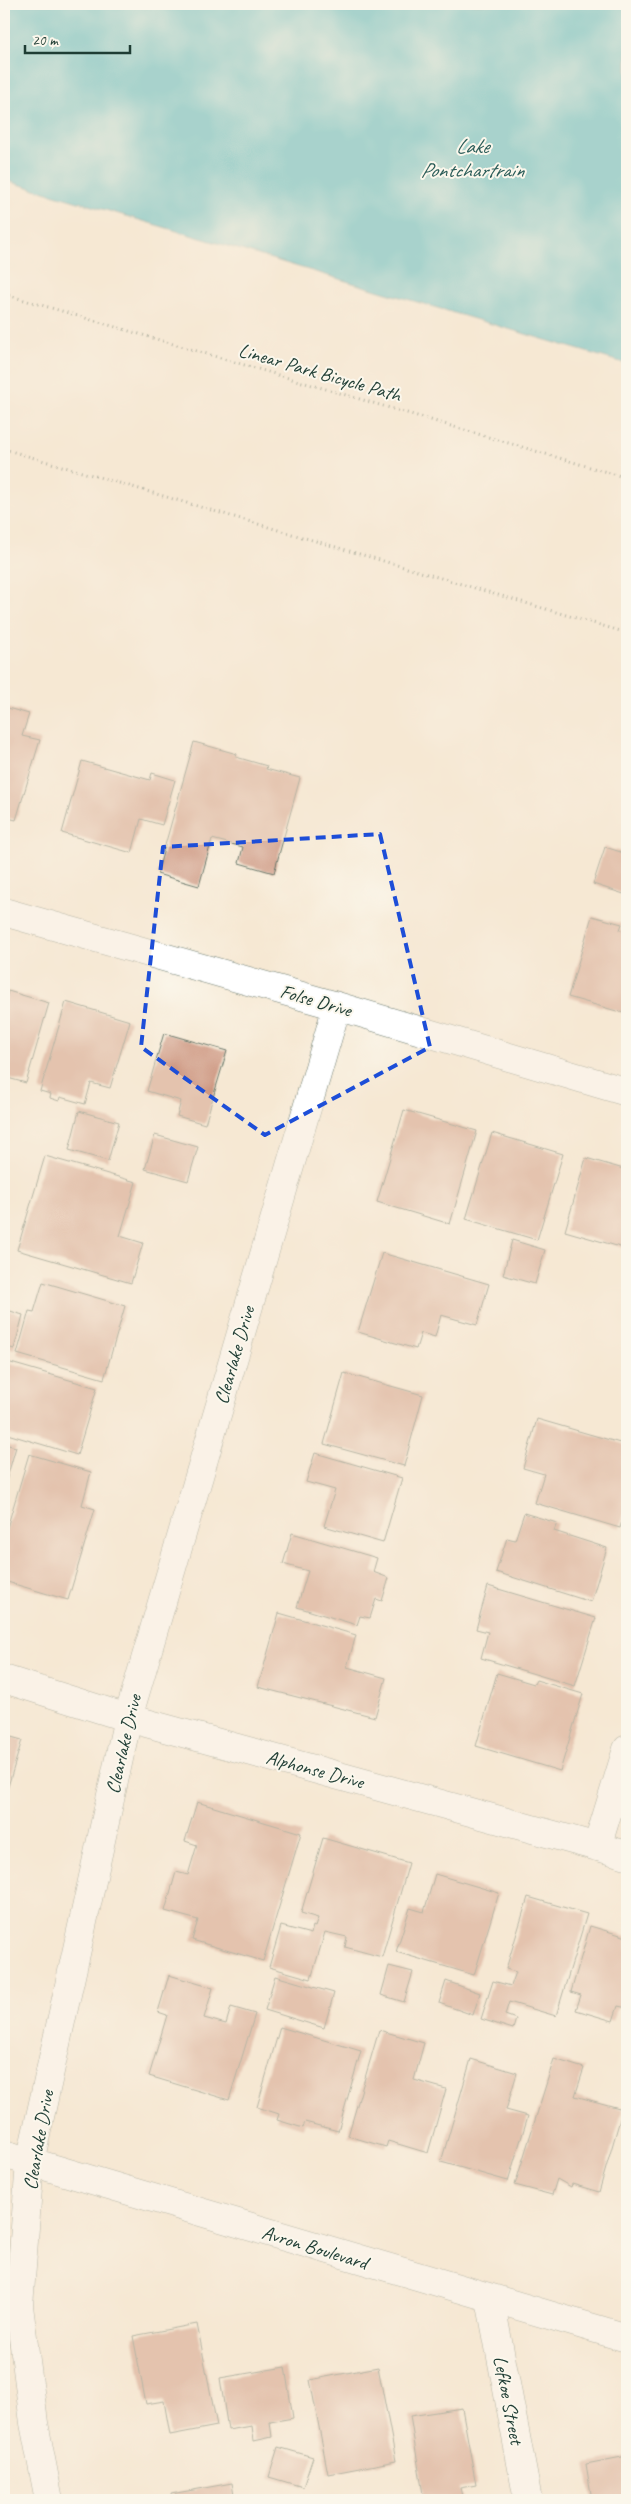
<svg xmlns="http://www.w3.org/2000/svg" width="631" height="2504" viewBox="0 0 631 2504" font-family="Caveat,sans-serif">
<rect width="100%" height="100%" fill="#fbf7ec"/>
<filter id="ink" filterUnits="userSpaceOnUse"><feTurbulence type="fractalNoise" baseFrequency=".02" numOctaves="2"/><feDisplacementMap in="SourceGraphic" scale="10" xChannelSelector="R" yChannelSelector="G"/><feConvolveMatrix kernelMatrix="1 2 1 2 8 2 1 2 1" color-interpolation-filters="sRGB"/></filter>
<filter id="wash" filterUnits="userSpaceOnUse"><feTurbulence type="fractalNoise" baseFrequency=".0096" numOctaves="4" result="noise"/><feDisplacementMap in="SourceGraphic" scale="20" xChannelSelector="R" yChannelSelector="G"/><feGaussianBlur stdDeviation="1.12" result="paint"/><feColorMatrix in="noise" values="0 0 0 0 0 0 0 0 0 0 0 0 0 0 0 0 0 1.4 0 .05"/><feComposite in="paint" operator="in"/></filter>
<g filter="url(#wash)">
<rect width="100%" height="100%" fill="#f6e8d3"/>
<!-- water -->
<path fill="#4ab9c3" stroke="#347b7c" d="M4 4H627V364L4 180Z"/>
<g id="blocks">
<!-- building -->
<path fill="#ce9882" d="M4 707 29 714 22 736 40 740 16 820 4 817Z
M194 742 237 754 236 757 267 766 266 769 300 778 274 873 239 863 243 847 212 839 199 886 157 874Z
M82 761 150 780 152 773 175 780 162 825 141 819 132 853 62 833Z
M605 847 627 854V895L593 884Z
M592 916 622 924 620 930 627 932V1014L568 997Z
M8 991 49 1003 26 1083 4 1077V1005Z
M66 1002 130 1021 110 1088 91 1083 85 1104 60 1097 59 1101 50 1098 51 1094 40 1091Z
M164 1033 227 1051 205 1124 177 1116 181 1101 147 1091Z
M404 1110 477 1131 450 1224 377 1202Z
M79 1111 119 1122 108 1161 69 1150Z
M492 1133 563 1154 537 1240 466 1219Z
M155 1135 198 1147 188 1181 145 1169Z
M45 1156 136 1182 120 1236 143 1243 131 1283 17 1250Z
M586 1158 627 1170V1249L565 1231Z
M512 1240 545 1250 535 1284 503 1275Z
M382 1253 489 1284 477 1325 441 1315 435 1337 421 1333 416 1349 358 1332Z
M43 1282 125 1306 104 1379 17 1354 29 1311 34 1312Z
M4 1309 23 1315 14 1349 4 1346Z
M4 1361 97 1388 77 1455 4 1433Z
M344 1373 423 1395 404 1466 324 1444Z
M537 1419 627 1445V1504L620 1528 535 1503 544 1474 523 1468Z
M4 1444 16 1447 4 1488Z
M315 1453 402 1478 383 1543 324 1526 335 1490 306 1482Z
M29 1454 91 1472 82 1505 95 1509 68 1600 4 1581V1538Z
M524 1513 557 1523 554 1531 607 1548 591 1602 496 1572 507 1538 515 1540Z
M292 1533 377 1558 373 1572 389 1578 382 1601 376 1599 370 1618 360 1616 357 1625 297 1607 308 1571 283 1564Z
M488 1586 596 1618 575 1686 481 1658 488 1632 476 1629Z
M279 1613 356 1635 347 1667 386 1678 375 1717 258 1687Z
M497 1673 534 1684 536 1680 583 1694 560 1771 476 1746Z
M4 1735 22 1740 4 1800Z
M197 1802 301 1833 263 1961 192 1940 198 1920 165 1911 176 1872 188 1875 197 1845 185 1841Z
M323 1838 409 1863 382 1957 345 1947 347 1937 325 1932 311 1979 269 1967 281 1926 311 1934 313 1926 315 1927 318 1918 301 1913Z
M435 1874 499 1893 474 1975 396 1952 410 1908 424 1912Z
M528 1897 587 1914 556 2016 509 2002 505 2015 516 2019 513 2029 481 2019 493 1981 511 1986 516 1972 506 1969Z
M590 1926 627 1937V2008L618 2006 613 2021 576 2010 581 1995 571 1992Z
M389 1966 413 1972 404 2002 381 1995Z
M169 1975 213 1988 204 2018 226 2024 231 2007 255 2014 229 2100 149 2076 167 2015 158 2012Z
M275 1976 334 1993 324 2028 265 2010Z
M446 1981 480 1993 473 2015 439 2003Z
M280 2027 361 2051 338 2131 305 2122 303 2128 277 2120 279 2114 257 2107Z
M379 2030 424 2043 414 2080 446 2089 428 2153 388 2141 386 2147 348 2136Z
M471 2059 517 2073 506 2110 528 2116 508 2181 441 2162Z
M554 2059 584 2068 575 2096 623 2109 599 2192 572 2184 571 2187 557 2179 552 2195 515 2185Z
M197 2324 217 2426 170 2435 164 2401 146 2404 133 2336Z
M285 2367 293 2418 270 2422 272 2437 254 2441 252 2426 228 2430 220 2378Z
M378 2367 396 2461 328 2474 310 2380Z
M462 2408 476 2485 460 2488 463 2500H424L410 2416Z
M278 2447 313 2457 303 2487 269 2477Z
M627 2456V2500H592L586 2464Z
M232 2483 235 2500H172L171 2494Z"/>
</g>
</g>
<g filter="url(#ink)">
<use href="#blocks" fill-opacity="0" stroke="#6a796c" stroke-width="1"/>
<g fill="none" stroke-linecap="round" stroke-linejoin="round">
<defs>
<path id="minor" d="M4 912 337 1006 627 1092
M4 1679 128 1718 627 1855
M597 1847 627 1749
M4 2154 627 2338
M490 2299 528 2500
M49 2500 34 2423 19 2306 30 2162 128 1718 337 1006"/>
</defs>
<!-- minor casing -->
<use href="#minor" stroke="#6a796c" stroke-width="29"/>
<!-- path -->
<path stroke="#6a796c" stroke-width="3" stroke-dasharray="1 4" stroke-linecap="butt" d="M4 294 627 478
M4 449 627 633"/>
<!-- minor -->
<use href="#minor" stroke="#fff" stroke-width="28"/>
</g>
</g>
<!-- marked area -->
<path d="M0 0H631V2504H0ZM380 834 430 1047 265 1135 141 1047 163 847Z" fill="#f6e8d3" fill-opacity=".55" fill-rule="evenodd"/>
<path fill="none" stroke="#1d4ed8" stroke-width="4" stroke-dasharray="10 6" stroke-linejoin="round" d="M380 834 430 1047 265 1135 141 1047 163 847Z"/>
<g text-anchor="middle" stroke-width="4" stroke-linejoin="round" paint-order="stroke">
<!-- street labels -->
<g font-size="20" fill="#1f3d34" stroke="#fbf7ec">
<text transform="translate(320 372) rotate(16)" y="7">Linear Park Bicycle Path</text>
<text transform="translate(316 1000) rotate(16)" y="7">Folse Drive</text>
<text transform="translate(234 1355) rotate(-74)" y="7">Clearlake Drive</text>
<text transform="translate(123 1744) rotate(-77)" y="7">Clearlake Drive</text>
<text transform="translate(315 1769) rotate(15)" y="7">Alphonse Drive</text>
<text transform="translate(38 2140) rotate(-80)" y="7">Clearlake Drive</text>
<text transform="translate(315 2247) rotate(17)" y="7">Avron Boulevard</text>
<text transform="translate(509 2400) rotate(79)" y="7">Lefkoe Street</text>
</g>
<!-- water labels -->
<g font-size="21" font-style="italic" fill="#2a5c58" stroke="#fbf7ec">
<text x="472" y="153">Lake<tspan x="472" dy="24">Pontchartrain</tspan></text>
</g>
</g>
<!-- margin -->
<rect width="631" height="2504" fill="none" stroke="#fbf7ec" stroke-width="20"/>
<!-- scale -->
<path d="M25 45v8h105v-8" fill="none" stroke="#1f3d34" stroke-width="2.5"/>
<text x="32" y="45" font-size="15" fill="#1f3d34" stroke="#fbf7ec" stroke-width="4" paint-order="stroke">20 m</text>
</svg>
